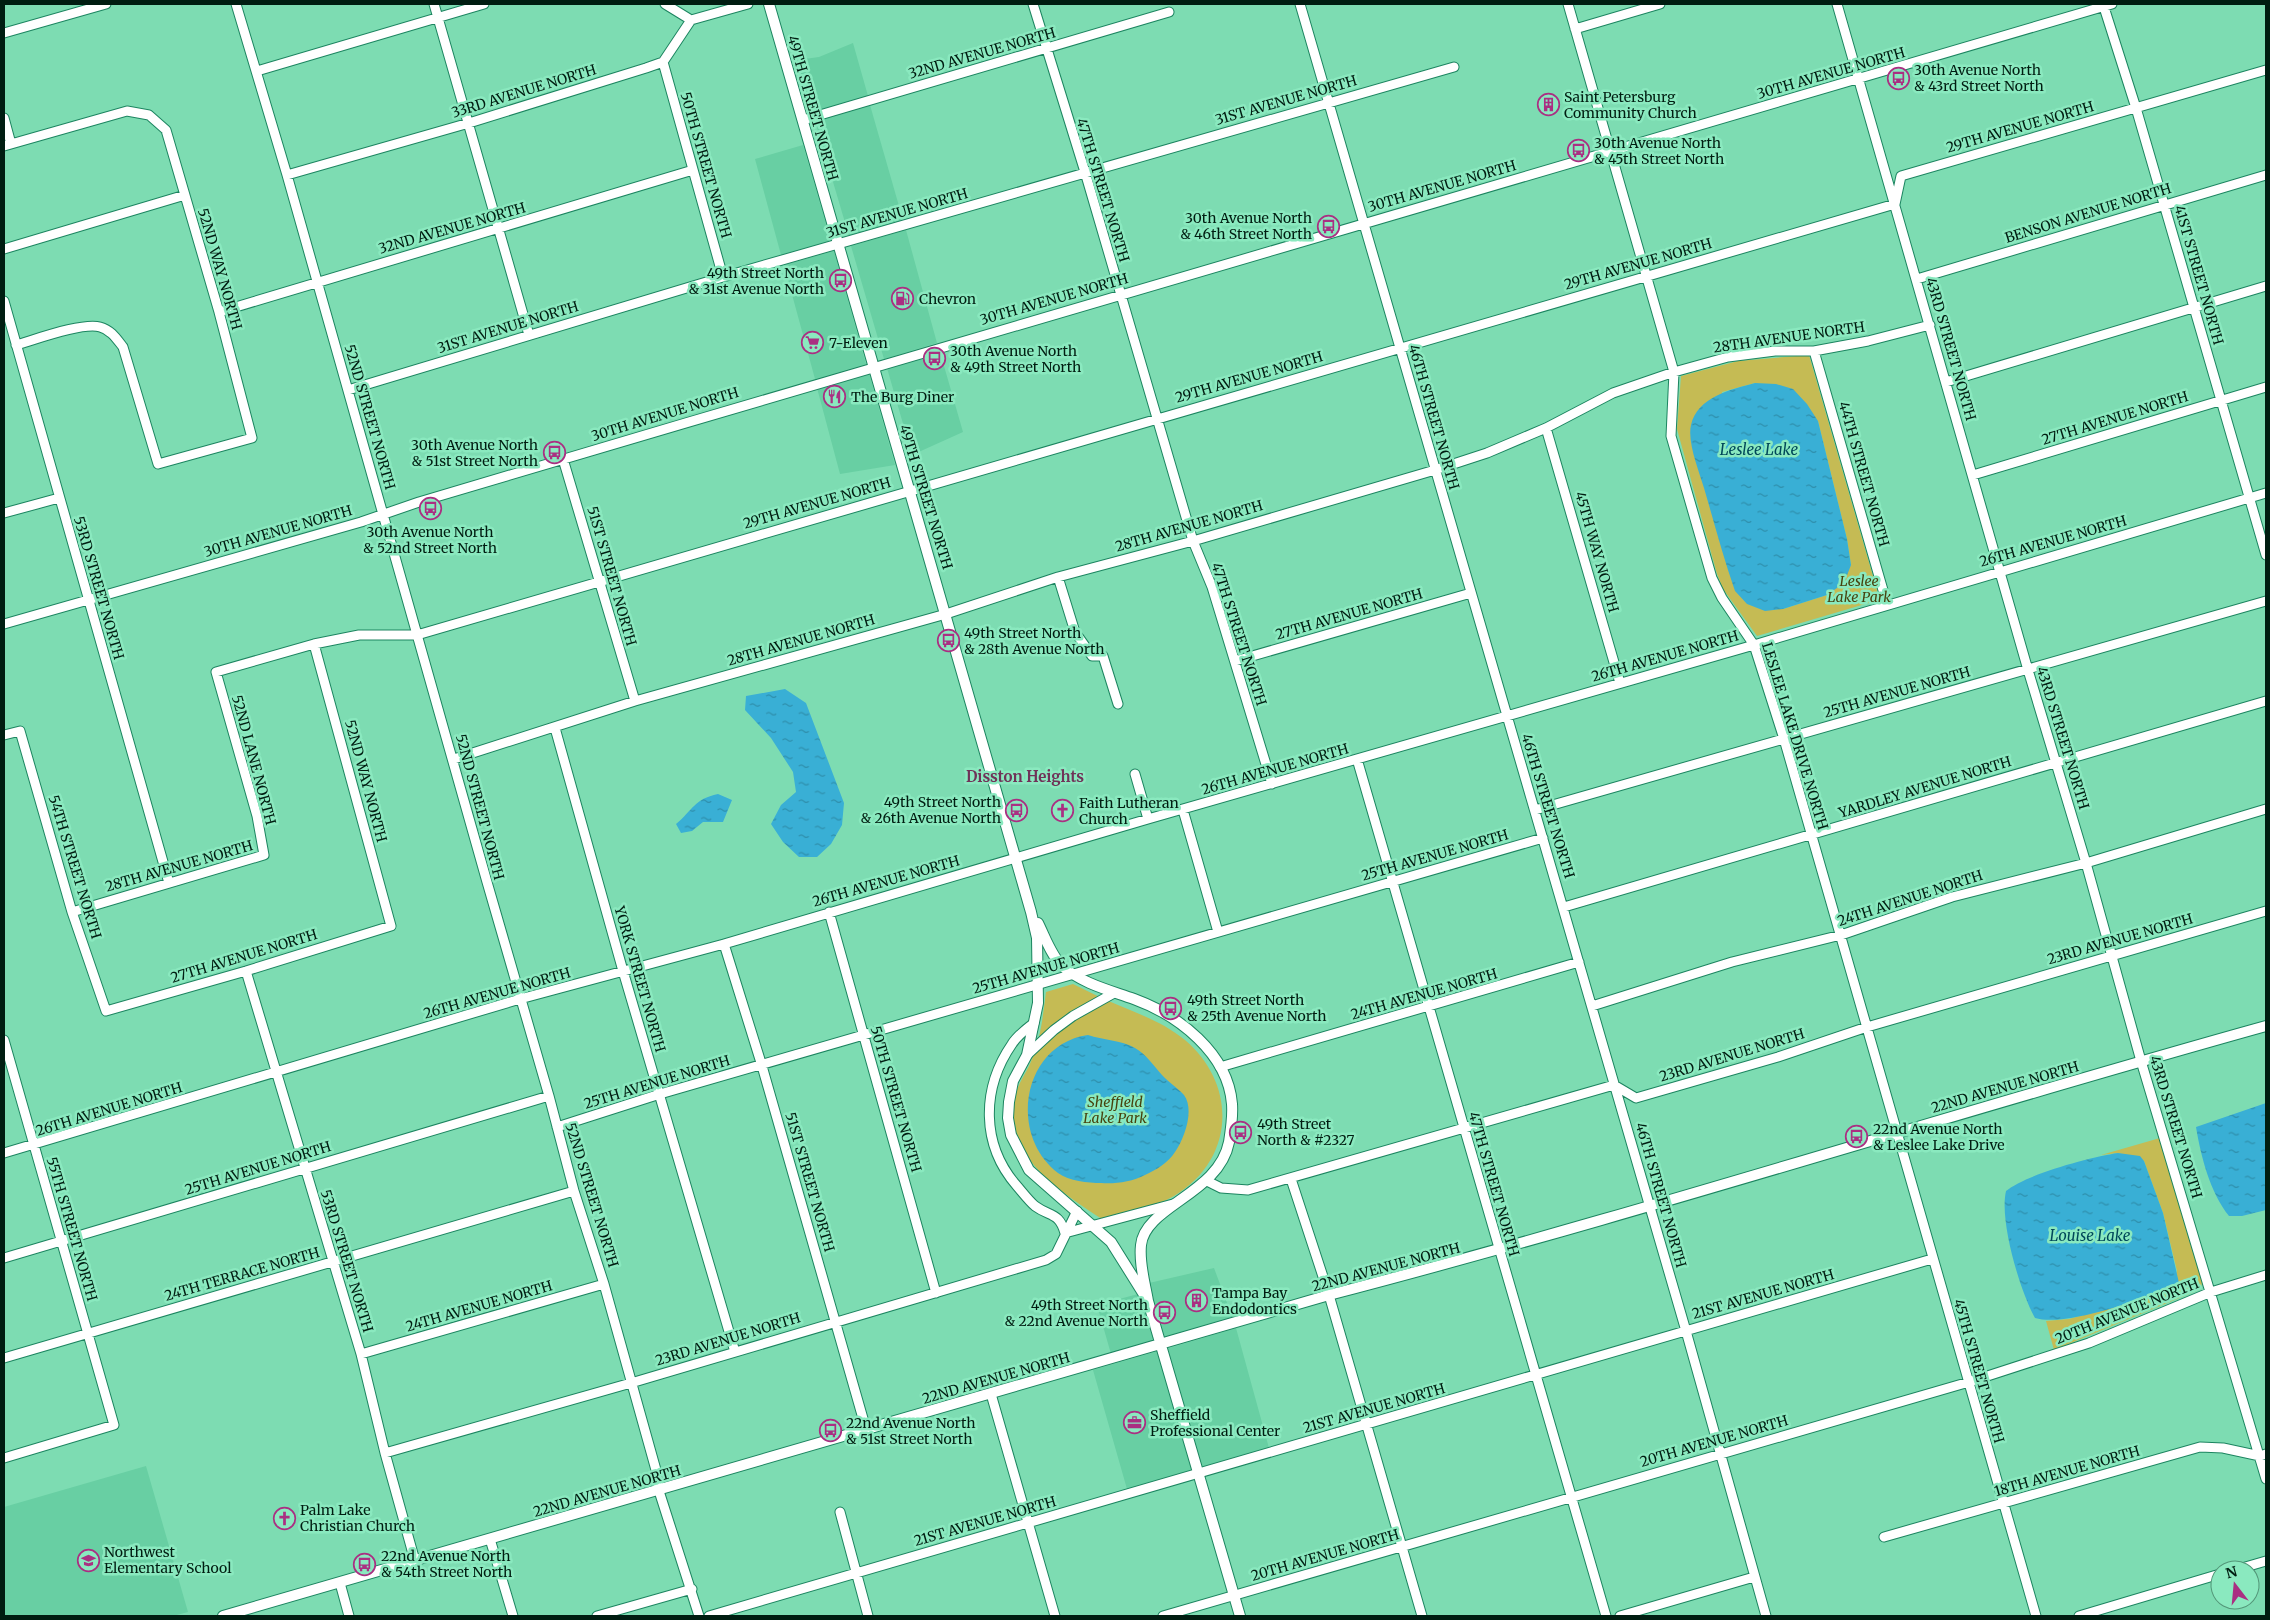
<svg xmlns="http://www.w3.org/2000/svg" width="2270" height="1620" viewBox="0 0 2270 1620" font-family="Merriweather,serif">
<defs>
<pattern id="water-ripples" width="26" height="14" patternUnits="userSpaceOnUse" patternTransform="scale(1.25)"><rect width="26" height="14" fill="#39afd5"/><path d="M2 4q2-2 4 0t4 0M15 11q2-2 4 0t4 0" fill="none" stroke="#2e8eab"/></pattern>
</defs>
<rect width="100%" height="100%" fill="#7ddcb2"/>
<!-- built -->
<path fill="#68cfa3" d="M853 43 868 96 812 112 797 60 819 57Z
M870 105 903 220 849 236 815 121Z
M803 145 831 241 781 255 755 159Z
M906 230 937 343 884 359 851 246Z
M834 251 866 364 815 379 784 265Z
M940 352 963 432 912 455 887 368Z
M869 373 895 465 840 474 817 388Z
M1214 1268 1233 1319 1163 1339 1149 1283Z
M1138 1294 1143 1303 1155 1342 1111 1354 1097 1305Z
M1236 1328 1269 1448 1201 1467 1166 1349Z
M1158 1351 1192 1470 1127 1489 1093 1370Z
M146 1466 188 1612 173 1616H4V1507Z"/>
<!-- green -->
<path fill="#c5bb54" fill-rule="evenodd" d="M1809 355 1877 590V598L1872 602 1757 636 1723 589 1717 574 1677 429 1681 376 1738 361ZM1755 383 1818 421 1847 539 1851 565 1827 595 1783 609 1722 392Z
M1073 984C1088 991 1103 999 1118 1005 1142 1015 1164 1023 1185 1040 1238 1085 1235 1160 1174 1196 1153 1208 1126 1213 1102 1219 1058 1190 998 1153 1017 1090 1021 1079 1028 1070 1032 1059 1041 1037 1043 1015 1046 992Z
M2160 1138 2202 1282 2201 1289 2054 1350 2046 1321 2069 1319 2166 1292 2177 1271 2163 1213 2144 1161 2118 1153 2101 1155Z"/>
<!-- water -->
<path fill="url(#water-ripples)" d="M1755 383 1776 384 1793 389 1807 404 1818 421 1847 539 1851 565 1844 583 1827 595 1783 609 1765 611 1747 604 1735 591C1723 557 1714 522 1704 488 1699 471 1687 442 1691 425 1697 397 1732 389 1755 383Z
M785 689 806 703 844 803 842 825 831 844 817 857H799L783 842 771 824 781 805 796 792 793 772 771 738 745 710 746 696Z
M718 794 732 800 723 822H703L692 831 681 833 676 824C693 810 694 799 718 794Z
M1088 1035C1103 1040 1121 1040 1135 1048 1147 1055 1153 1065 1162 1075 1168 1082 1178 1088 1184 1095 1195 1110 1184 1139 1175 1152 1168 1163 1156 1170 1145 1175 1132 1182 1115 1184 1101 1183 1088 1183 1069 1181 1058 1173 1007 1134 1023 1044 1088 1035Z
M2266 1103V1210L2242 1216H2229C2210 1192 2201 1157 2196 1127Z
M2118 1153 2140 1156 2144 1161 2163 1213 2179 1283 2175 1288 2166 1292C2134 1301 2065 1327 2035 1318 2020 1291 1999 1221 2006 1191 2027 1174 2091 1157 2118 1153Z"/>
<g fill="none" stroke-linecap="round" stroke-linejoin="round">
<defs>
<path id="minor" d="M236 4 287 175 487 882 549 1096 574 1191 604 1284 656 1470 659 1491 699 1616
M434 4 529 335
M665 4 691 20
M1033 4 1085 172 1193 541 1212 587 1272 784
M1300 4 1686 1331 1766 1616
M1568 4 1674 372 1671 436 1712 578 1722 598 1754 645 1784 739 2036 1616
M1837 4 2028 670 2086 863 2141 1061 2266 1479
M2103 4 2136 108 2266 555
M1575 29 1660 4
M4 33 106 4
M663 62 723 277
M257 71 484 4
M4 118 11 144
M803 120 1169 12
M4 146 127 111 149 115 166 130 219 312 252 438 158 464 123 347C116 338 111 330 100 327 83 322 34 340 16 345
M287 175 469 123 646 68 663 62 691 20 748 4
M4 249 185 195
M1917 279 2266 175
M4 301 169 883
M219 312 693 170
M1814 351 1887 604
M1946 382 2266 286
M348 390 723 277 1454 67
M1546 428 1620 683
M563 459 635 701
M1973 475 2266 387
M4 513 59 498
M1058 577 1075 632 1092 656H1103L1118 704
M4 624 361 522 419 502C983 334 1549 172 2112 4
M1235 661 1471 593
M555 728 623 971 735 1352
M4 735 20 731 72 912 106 1011 246 971 391 926 314 644
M454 759 635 701 946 614 1058 577 1193 541 1435 470 1487 453 1546 428 1613 393 1674 372 1728 357 1775 351H1814L1868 341 1930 325
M1357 759 1606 1616
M1135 774 1148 819
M1183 810 1218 932
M1535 810 2266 601
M1564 907 2266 701
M72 912 264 855 257 816 216 672 314 644 359 635H417L1895 204 1901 176 2266 70
M829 912 936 1293
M724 944 762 1066 866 1429
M246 971 361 1354 385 1453 415 1561
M1592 1006 1732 962 1841 935 1952 897 2086 863 2266 809
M1034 1023C1026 1029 1017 1036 1012 1044 981 1089 981 1145 1017 1186 1023 1193 1029 1201 1035 1206 1050 1217 1059 1212 1065 1233
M4 1040 114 1425 4 1458
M1027 1055 1054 1030 1073 1016 1114 993
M1220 1067 1579 962
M557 1127 660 1094 1543 838
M4 1153 520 999 724 944 1148 819 1754 645 2266 493
M1291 1179 1329 1295 1422 1616
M1207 1181 1221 1188 1248 1190 1614 1085 1636 1098 1778 1057 1867 1027 2266 911
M1065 1233 1173 1204
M4 1258 549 1096
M361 1354 604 1284
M4 1358 574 1191
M991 1394 1055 1616
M385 1453 631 1383 1046 1260 1056 1254 1077 1211
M840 1512 868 1616
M1884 1537 2200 1447 2223 1448 2260 1456 2266 1454
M490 1539 513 1616
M2235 1570 2266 1561
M340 1583 349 1616
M597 1616 692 1589
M709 1616 1932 1259
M1163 1616 1969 1382 2089 1343 2211 1292 2266 1275
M1620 1616 1754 1577
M2079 1616 2220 1574"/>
<path id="major" d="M769 4 1031 912 1037 938 1038 1003 1027 1055 1013 1081 1009 1102 1008 1118 1011 1135 1029 1170 1111 1242 1148 1301
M1038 923C1045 937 1051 955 1062 966 1083 984 1109 990 1134 999 1178 1015 1228 1053 1232 1104 1233 1117 1231 1129 1229 1142 1219 1194 1145 1206 1141 1245 1139 1264 1145 1283 1148 1301L1240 1616
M223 1616 1329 1295C1643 1213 1953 1113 2266 1026"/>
</defs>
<!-- minor casing -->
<use href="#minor" stroke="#1c8560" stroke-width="11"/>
<!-- major casing -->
<use href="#major" stroke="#1c8560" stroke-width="12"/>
<!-- minor -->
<use href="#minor" stroke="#fff" stroke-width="9"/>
<!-- major -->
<use href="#major" stroke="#fff" stroke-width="10"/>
</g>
<!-- icons -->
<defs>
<symbol id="bus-ring" viewBox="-11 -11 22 22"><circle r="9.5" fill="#8ae9bf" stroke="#aa2f82" stroke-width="1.5"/><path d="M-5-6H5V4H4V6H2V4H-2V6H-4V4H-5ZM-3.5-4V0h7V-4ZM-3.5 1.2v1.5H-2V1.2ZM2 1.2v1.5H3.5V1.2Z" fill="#aa2f82"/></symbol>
<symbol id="building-ring" viewBox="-11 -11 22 22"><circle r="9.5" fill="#8ae9bf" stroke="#aa2f82" stroke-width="1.5"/><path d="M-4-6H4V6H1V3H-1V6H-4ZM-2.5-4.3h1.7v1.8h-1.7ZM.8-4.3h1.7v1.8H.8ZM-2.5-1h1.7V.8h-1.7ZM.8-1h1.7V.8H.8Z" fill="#aa2f82"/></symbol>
<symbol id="fuel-ring" viewBox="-11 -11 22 22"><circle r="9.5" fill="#8ae9bf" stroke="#aa2f82" stroke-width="1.5"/><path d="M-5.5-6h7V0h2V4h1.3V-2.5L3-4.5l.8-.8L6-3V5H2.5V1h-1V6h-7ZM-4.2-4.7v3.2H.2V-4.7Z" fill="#aa2f82"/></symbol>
<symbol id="supermarket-ring" viewBox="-11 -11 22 22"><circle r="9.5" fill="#8ae9bf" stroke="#aa2f82" stroke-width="1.5"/><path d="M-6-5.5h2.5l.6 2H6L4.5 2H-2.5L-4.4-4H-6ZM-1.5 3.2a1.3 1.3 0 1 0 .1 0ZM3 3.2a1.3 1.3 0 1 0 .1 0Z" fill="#aa2f82"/></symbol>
<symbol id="restaurant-ring" viewBox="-11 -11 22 22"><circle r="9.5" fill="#8ae9bf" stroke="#aa2f82" stroke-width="1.5"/><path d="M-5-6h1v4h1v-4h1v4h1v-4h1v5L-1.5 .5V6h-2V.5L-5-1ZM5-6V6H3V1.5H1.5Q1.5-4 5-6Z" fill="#aa2f82"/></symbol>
<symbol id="church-ring" viewBox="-11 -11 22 22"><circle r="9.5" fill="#8ae9bf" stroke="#aa2f82" stroke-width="1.5"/><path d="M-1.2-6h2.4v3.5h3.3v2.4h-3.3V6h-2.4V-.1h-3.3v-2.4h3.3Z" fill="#aa2f82"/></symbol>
<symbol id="office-ring" viewBox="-11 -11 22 22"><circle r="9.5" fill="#8ae9bf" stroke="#aa2f82" stroke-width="1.5"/><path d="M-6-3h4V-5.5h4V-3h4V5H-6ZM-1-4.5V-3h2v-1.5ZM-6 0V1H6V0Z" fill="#aa2f82"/></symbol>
<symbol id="school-ring" viewBox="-11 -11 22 22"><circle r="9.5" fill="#8ae9bf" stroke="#aa2f82" stroke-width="1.5"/><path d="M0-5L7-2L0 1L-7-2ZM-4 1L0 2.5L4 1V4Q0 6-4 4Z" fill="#aa2f82"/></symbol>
</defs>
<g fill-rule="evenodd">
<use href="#bus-ring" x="1886" y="66" width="25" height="25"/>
<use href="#building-ring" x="1536" y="92" width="25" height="25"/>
<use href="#bus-ring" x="1566" y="138" width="25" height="25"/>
<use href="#bus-ring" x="1316" y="214" width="25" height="25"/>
<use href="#bus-ring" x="828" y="268" width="25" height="25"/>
<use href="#fuel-ring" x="890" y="286" width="25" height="25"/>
<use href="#supermarket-ring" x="800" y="330" width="25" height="25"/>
<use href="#bus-ring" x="922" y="346" width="25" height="25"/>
<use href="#restaurant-ring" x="822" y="384" width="25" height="25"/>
<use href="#bus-ring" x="542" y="440" width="25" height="25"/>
<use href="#bus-ring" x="418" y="496" width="25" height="25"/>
<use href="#bus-ring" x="936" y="628" width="25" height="25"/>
<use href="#bus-ring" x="1004" y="798" width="25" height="25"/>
<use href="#church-ring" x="1050" y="798" width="25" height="25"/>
<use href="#bus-ring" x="1158" y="996" width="25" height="25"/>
<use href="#bus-ring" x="1228" y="1120" width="25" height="25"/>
<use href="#bus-ring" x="1844" y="1124" width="25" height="25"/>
<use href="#building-ring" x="1184" y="1288" width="25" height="25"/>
<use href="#bus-ring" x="1152" y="1300" width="25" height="25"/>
<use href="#office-ring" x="1122" y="1410" width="25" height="25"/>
<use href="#bus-ring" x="818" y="1418" width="25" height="25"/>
<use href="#church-ring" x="272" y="1506" width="25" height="25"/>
<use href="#school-ring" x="76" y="1548" width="25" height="25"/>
<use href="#bus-ring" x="352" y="1552" width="25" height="25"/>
</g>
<g text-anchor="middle" stroke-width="5" stroke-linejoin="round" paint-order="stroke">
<!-- street labels -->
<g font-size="14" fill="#001d11" stroke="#8ae9bf">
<text transform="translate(982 53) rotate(-16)" y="5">32ND AVENUE NORTH</text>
<text transform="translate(1831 73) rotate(-16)" y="5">30TH AVENUE NORTH</text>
<text transform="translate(524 91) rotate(-17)" y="5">33RD AVENUE NORTH</text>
<text transform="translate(1286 100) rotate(-16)" y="5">31ST AVENUE NORTH</text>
<text transform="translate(813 108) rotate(74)" y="5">49TH STREET NORTH</text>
<text transform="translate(2020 127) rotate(-16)" y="5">29TH AVENUE NORTH</text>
<text transform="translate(706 165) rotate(74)" y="5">50TH STREET NORTH</text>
<text transform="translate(1442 186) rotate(-16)" y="5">30TH AVENUE NORTH</text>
<text transform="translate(1103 190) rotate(73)" y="5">47TH STREET NORTH</text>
<text transform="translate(897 213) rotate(-16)" y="5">31ST AVENUE NORTH</text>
<text transform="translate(2088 213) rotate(-17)" y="5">BENSON AVENUE NORTH</text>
<text transform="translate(452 228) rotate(-16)" y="5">32ND AVENUE NORTH</text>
<text transform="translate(1638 264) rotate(-16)" y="5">29TH AVENUE NORTH</text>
<text transform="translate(220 269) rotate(74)" y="5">52ND WAY NORTH</text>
<text transform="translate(2199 275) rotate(74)" y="5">41ST STREET NORTH</text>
<text transform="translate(1054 299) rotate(-16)" y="5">30TH AVENUE NORTH</text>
<text transform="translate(508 327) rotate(-17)" y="5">31ST AVENUE NORTH</text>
<text transform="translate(1789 337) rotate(-8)" y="5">28TH AVENUE NORTH</text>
<text transform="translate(1951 349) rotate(74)" y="5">43RD STREET NORTH</text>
<text transform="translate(1249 377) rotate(-16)" y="5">29TH AVENUE NORTH</text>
<text transform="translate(665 414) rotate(-17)" y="5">30TH AVENUE NORTH</text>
<text transform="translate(370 417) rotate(74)" y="5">52ND STREET NORTH</text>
<text transform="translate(1434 417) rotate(74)" y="5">46TH STREET NORTH</text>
<text transform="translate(2115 418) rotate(-17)" y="5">27TH AVENUE NORTH</text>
<text transform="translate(1864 474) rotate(74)" y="5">44TH STREET NORTH</text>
<text transform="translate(926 497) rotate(73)" y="5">49TH STREET NORTH</text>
<text transform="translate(817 503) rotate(-16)" y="5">29TH AVENUE NORTH</text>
<text transform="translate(1189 526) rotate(-16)" y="5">28TH AVENUE NORTH</text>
<text transform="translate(278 531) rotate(-16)" y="5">30TH AVENUE NORTH</text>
<text transform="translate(2053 541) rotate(-16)" y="5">26TH AVENUE NORTH</text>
<text transform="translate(1597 552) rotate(74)" y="5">45TH WAY NORTH</text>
<text transform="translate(612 576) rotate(74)" y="5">51ST STREET NORTH</text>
<text transform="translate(99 588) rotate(74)" y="5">53RD STREET NORTH</text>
<text transform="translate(1349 614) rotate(-16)" y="5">27TH AVENUE NORTH</text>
<text transform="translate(1239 634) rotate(72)" y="5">47TH STREET NORTH</text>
<text transform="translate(801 640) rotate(-16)" y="5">28TH AVENUE NORTH</text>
<text transform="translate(1665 656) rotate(-16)" y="5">26TH AVENUE NORTH</text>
<text transform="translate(1897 692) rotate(-16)" y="5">25TH AVENUE NORTH</text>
<text transform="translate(1795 736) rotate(73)" y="5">LESLEE LAKE DRIVE NORTH</text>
<text transform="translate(2063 738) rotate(73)" y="5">43RD STREET NORTH</text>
<text transform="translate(254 760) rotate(75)" y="5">52ND LANE NORTH</text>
<text transform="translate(1275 769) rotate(-16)" y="5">26TH AVENUE NORTH</text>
<text transform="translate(366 781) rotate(75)" y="5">52ND WAY NORTH</text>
<text transform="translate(1925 787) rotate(-17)" y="5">YARDLEY AVENUE NORTH</text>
<text transform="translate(1548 806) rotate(73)" y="5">46TH STREET NORTH</text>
<text transform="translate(480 807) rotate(75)" y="5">52ND STREET NORTH</text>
<text transform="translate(1435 855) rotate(-16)" y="5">25TH AVENUE NORTH</text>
<text transform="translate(179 866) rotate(-16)" y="5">28TH AVENUE NORTH</text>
<text transform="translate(75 867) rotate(73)" y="5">54TH STREET NORTH</text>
<text transform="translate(886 881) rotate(-16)" y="5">26TH AVENUE NORTH</text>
<text transform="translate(1910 898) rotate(-18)" y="5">24TH AVENUE NORTH</text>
<text transform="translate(2120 939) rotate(-16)" y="5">23RD AVENUE NORTH</text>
<text transform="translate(244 956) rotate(-17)" y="5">27TH AVENUE NORTH</text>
<text transform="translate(1046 968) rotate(-16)" y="5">25TH AVENUE NORTH</text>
<text transform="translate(640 979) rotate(74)" y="5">YORK STREET NORTH</text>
<text transform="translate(497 993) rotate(-16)" y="5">26TH AVENUE NORTH</text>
<text transform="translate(1424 994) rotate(-16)" y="5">24TH AVENUE NORTH</text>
<text transform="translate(1732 1055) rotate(-17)" y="5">23RD AVENUE NORTH</text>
<text transform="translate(657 1082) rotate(-17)" y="5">25TH AVENUE NORTH</text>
<text transform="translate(2005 1087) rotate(-16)" y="5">22ND AVENUE NORTH</text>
<text transform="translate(896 1099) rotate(74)" y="5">50TH STREET NORTH</text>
<text transform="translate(109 1109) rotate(-17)" y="5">26TH AVENUE NORTH</text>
<text transform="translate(2176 1127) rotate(73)" y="5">43RD STREET NORTH</text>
<text transform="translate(258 1168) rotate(-17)" y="5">25TH AVENUE NORTH</text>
<text transform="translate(810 1182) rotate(74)" y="5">51ST STREET NORTH</text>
<text transform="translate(1494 1184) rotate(74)" y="5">47TH STREET NORTH</text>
<text transform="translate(592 1195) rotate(73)" y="5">52ND STREET NORTH</text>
<text transform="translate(1661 1195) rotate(74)" y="5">46TH STREET NORTH</text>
<text transform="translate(72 1229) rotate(74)" y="5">55TH STREET NORTH</text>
<text transform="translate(347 1261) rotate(73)" y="5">53RD STREET NORTH</text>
<text transform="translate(1386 1267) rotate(-15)" y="5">22ND AVENUE NORTH</text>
<text transform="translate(242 1274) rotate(-16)" y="5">24TH TERRACE NORTH</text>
<text transform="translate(1763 1294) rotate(-16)" y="5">21ST AVENUE NORTH</text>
<text transform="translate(479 1306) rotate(-16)" y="5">24TH AVENUE NORTH</text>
<text transform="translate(2127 1311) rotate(-22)" y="5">20TH AVENUE NORTH</text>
<text transform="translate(728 1339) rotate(-17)" y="5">23RD AVENUE NORTH</text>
<text transform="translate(1979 1371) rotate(74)" y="5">45TH STREET NORTH</text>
<text transform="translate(996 1378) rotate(-16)" y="5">22ND AVENUE NORTH</text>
<text transform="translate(1374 1408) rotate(-16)" y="5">21ST AVENUE NORTH</text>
<text transform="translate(1714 1441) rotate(-16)" y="5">20TH AVENUE NORTH</text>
<text transform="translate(2067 1471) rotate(-16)" y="5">18TH AVENUE NORTH</text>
<text transform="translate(607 1491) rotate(-16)" y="5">22ND AVENUE NORTH</text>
<text transform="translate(985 1521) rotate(-16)" y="5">21ST AVENUE NORTH</text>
<text transform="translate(1325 1555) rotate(-16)" y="5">20TH AVENUE NORTH</text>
</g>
<!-- poi labels -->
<g font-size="14" fill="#001d11" stroke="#8ae9bf" text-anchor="start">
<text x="1914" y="75">30th Avenue North<tspan x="1914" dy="16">&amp; 43rd Street North</tspan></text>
<text x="1564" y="102">Saint Petersburg<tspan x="1564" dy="16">Community Church</tspan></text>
<text x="1594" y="148">30th Avenue North<tspan x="1594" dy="16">&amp; 45th Street North</tspan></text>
<text x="1312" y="223" text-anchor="end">30th Avenue North<tspan x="1312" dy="16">&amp; 46th Street North</tspan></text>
<text x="824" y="278" text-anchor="end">49th Street North<tspan x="824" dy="16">&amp; 31st Avenue North</tspan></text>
<text x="919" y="304">Chevron</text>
<text x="829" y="348">7-Eleven</text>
<text x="950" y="356">30th Avenue North<tspan x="950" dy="16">&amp; 49th Street North</tspan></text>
<text x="851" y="402">The Burg Diner</text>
<text x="538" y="450" text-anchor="end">30th Avenue North<tspan x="538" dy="16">&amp; 51st Street North</tspan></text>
<text x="430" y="537" text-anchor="middle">30th Avenue North<tspan x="430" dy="16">&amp; 52nd Street North</tspan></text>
<text x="964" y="638">49th Street North<tspan x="964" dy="16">&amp; 28th Avenue North</tspan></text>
<text x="1001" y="807" text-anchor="end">49th Street North<tspan x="1001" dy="16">&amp; 26th Avenue North</tspan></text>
<text x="1079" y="808">Faith Lutheran<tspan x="1079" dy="16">Church</tspan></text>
<text x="1187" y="1005">49th Street North<tspan x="1187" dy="16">&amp; 25th Avenue North</tspan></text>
<text x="1257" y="1129">49th Street<tspan x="1257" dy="16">North &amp; #2327</tspan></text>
<text x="1873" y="1134">22nd Avenue North<tspan x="1873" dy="16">&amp; Leslee Lake Drive</tspan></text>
<text x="1212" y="1298">Tampa Bay<tspan x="1212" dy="16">Endodontics</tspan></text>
<text x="1148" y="1310" text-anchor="end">49th Street North<tspan x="1148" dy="16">&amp; 22nd Avenue North</tspan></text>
<text x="1150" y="1420">Sheffield<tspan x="1150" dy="16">Professional Center</tspan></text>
<text x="846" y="1428">22nd Avenue North<tspan x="846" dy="16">&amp; 51st Street North</tspan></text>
<text x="300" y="1515">Palm Lake<tspan x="300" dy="16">Christian Church</tspan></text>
<text x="104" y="1557">Northwest<tspan x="104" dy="16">Elementary School</tspan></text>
<text x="381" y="1561">22nd Avenue North<tspan x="381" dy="16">&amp; 54th Street North</tspan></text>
</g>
<!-- park labels -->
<g font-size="14" font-style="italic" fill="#47420e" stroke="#8ae9bf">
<text x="1859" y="586">Leslee<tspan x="1859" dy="16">Lake Park</tspan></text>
<text x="1115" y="1107">Sheffield<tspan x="1115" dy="16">Lake Park</tspan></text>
</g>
<!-- water labels -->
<g font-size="15" font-style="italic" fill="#00475a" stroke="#8ae9bf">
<text x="1759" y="455">Leslee Lake</text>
<text x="2090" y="1241">Louise Lake</text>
</g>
<!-- neighbourhood labels -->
<g font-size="15" font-weight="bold" fill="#703359" stroke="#8ae9bf">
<text x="1025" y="782">Disston Heights</text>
</g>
</g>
<!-- border -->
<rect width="2270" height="1620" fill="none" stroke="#001d11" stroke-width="10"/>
<!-- north arrow -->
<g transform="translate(2235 1585) rotate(344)"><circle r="24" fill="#8ae9bf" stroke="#539779"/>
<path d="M0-4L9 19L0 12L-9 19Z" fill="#aa2f82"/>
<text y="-8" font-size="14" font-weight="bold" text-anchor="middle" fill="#001d11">N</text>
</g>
</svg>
